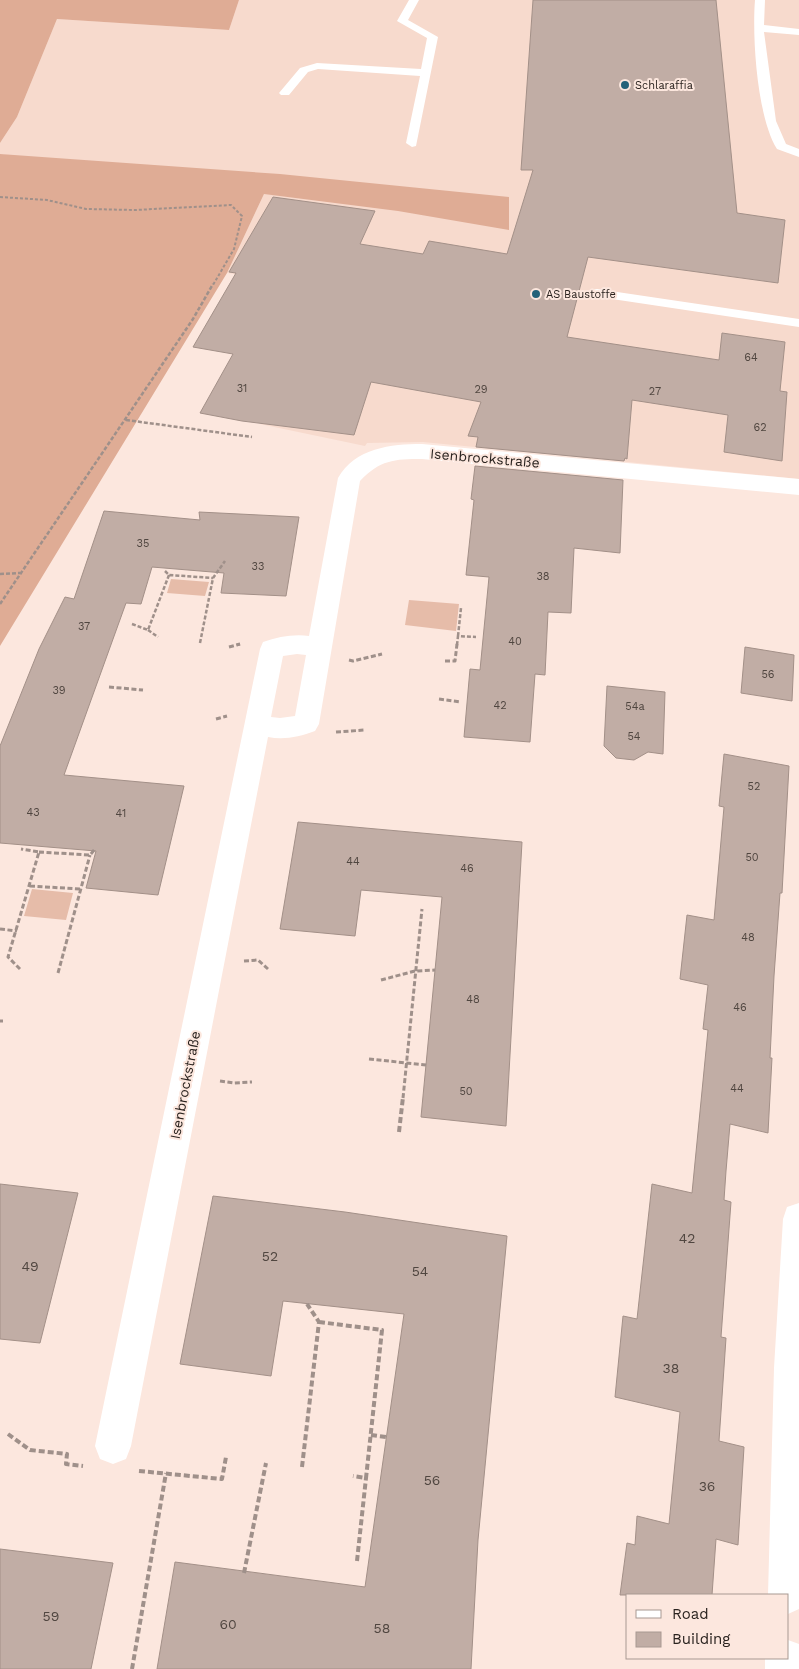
<svg xmlns="http://www.w3.org/2000/svg" width="799" height="1669" viewBox="0 0 799 1669" font-family="'Work Sans',sans-serif">
<rect width="100%" height="100%" fill="#fce7de"/>
<!-- built -->
<path fill="#f7dacd" d="M239 0H799V479L423 442 367 443 365 446 260 424 342 277 265 278 227 273 264 194 0 154V143L17 117 57 19 229 30Z"/>
<!-- green -->
<path fill="#e6bca9" d="M171 579 209 582 205 596 167 593Z
M409 600 459 604 456 631 405 625Z
M32 889 73 893 66 920 24 916Z"/>
<!-- forest -->
<path fill="#dfac95" d="M0 0H239L229 30 57 19 17 117 0 143Z
M0 154 280 174 509 197V230L398 211 264 194 227 273 0 646Z"/>
<!-- building -->
<path fill="#c1ada5" stroke="#a39088" d="M533 0H716L737 213 785 220 778 283 588 257 567 337 719 360 722 333 785 342 780 391 787 392 782 461 724 452 728 415 632 400 627 459 625 458 624 461 476 447 478 437 468 436 481 402 371 382 354 435 242 421 200 413 233 354 193 347 236 273 229 272 273 197 375 211 360 244 423 254 429 241 507 254 533 170H521Z
M475 466 623 480 620 553 574 548 571 613 548 612 545 675 535 674 530 742 464 737 470 669 480 670 489 577 466 575 474 500 471 499Z
M104 511 200 520 199 512 299 517 286 596 221 593 224 573 152 567 141 604 126 603 64 775 184 786 158 895 86 888 96 851 0 843V746L39 649 65 597 74 599Z
M745 647 794 655 792 701 741 693Z
M607 686 665 692 663 754 648 752 634 760 616 758 604 746Z
M724 754 789 766 782 893H780L774 976 770 1058H772L768 1133 730 1124 726 1171 724 1200 731 1202 721 1337 726 1338 719 1441 744 1447 738 1545 716 1539 712 1595H620L627 1543 635 1545 637 1516 669 1524 680 1412 615 1397 623 1316 637 1319 652 1184 692 1193 708 1030 703 1029 708 985 680 979 687 915 714 920 724 807 719 806Z
M298 822 522 842 506 1126 421 1117 442 897 361 890 355 936 280 929Z
M0 1184 78 1193 40 1343 0 1339Z
M213 1196 345 1212 507 1236 478 1540 471 1669H157L175 1562 365 1587 404 1314 283 1301 271 1376 180 1364Z
M0 1549 113 1563 91 1669H0Z"/>
<g fill="none" stroke-linecap="round" stroke-linejoin="round">
<!-- path-far3 -->
<path stroke="#9f908a" stroke-width="2" stroke-dasharray="3 2" stroke-linecap="butt" d="M0 197 47 200 86 209 135 210 231 205 242 216 234 249 213 285"/>
<!-- path-far2 -->
<path stroke="#9f908a" stroke-width="2.5" stroke-dasharray="4 2" stroke-linecap="butt" d="M126 420 252 437
M165 571 169 575 213 578
M0 574 20 573
M0 604 193 319 213 284
M132 624 148 630 169 575
M148 630 158 637
M458 636 461 608
M200 643 213 578 225 561
M237 645 240 644
M457 645 458 636 476 637"/>
<!-- path-far1 -->
<path stroke="#9f908a" stroke-width="3" stroke-dasharray="5 2.5" stroke-linecap="butt" d="M229 647 240 644
M349 660 353 661 382 654
M445 661H455L457 644
M109 687 143 690
M439 699 461 702
M216 719 227 716
M336 732 365 730
M39 852 90 855 95 849
M30 886 80 889
M0 929 17 931
M244 961 258 960 268 969
M20 969 8 957 39 852 21 849
M58 973 90 855
M381 980 415 971 435 970
M0 1021H3
M369 1059 426 1065
M220 1081 234 1083 252 1082
M403 1098 422 909"/>
<!-- path -->
<path stroke="#9f908a" stroke-width="4" stroke-dasharray="6 3" stroke-linecap="butt" d="M399 1132 403 1097
M319 1322 382 1330 366 1478 353 1476
M8 1434 30 1450 67 1454 66 1464 83 1466
M371 1435 386 1437
M302 1467 319 1322 307 1304
M139 1471 222 1479 226 1457
M357 1561 366 1478
M244 1573 266 1463
M132 1669 166 1473"/>
<!-- lane -->
<path fill="#fff" fill-rule="evenodd" d="M409 0H419L408 20 438 37 416 146 412 147 406 143 420 76 318 69 308 72 289 95H281L279 93 300 68 317 63 421 69 427 38 397 21Z
M755 0H765L764 25 799 29V35L764 32 776 121 786 144 799 149V157L777 149C757 117 752 37 755 0Z
M597 289 799 319V327L592 296 590 293 592 290Z"/>
<!-- street -->
<path fill="#fff" fill-rule="evenodd" d="M422 444 799 479V495L422 459C394 459 380 460 360 481L319 724 315 731C299 737 284 740 268 737L131 1446 126 1459 113 1464 100 1459 95 1446 260 649 263 642C278 637 293 634 309 636L338 478C355 448 391 444 422 444ZM297 654 306 655 295 716 280 718 271 717 283 656Z
M799 1203V1609L788 1614V1595H768L774 1368 783 1219 787 1207Z
M788 1640 799 1644V1669H765V1658H788Z"/>
</g>
<!-- markers -->
<g fill="#256279" stroke="#fce7de" stroke-width="2">
<circle cx="625" cy="85" r="5"/>
<circle cx="536" cy="294" r="5"/>
</g>
<g text-anchor="middle" stroke-width="4" stroke-linejoin="round" paint-order="stroke">
<!-- far-poi labels -->
<g font-size="11" fill="#2a231f" stroke="#fce7de" text-anchor="start">
<text x="635" y="89">Schlaraffia</text>
<text x="546" y="298">AS Baustoffe</text>
</g>
<!-- number labels -->
<g font-size="11" fill="#504640">
<text x="751" y="361">64</text>
<text x="242" y="392">31</text>
<text x="481" y="393">29</text>
<text x="655" y="395">27</text>
<text x="760" y="431">62</text>
<text x="143" y="547">35</text>
<text x="258" y="570">33</text>
<text x="543" y="580">38</text>
<text x="84" y="630">37</text>
<text x="515" y="645">40</text>
<text x="768" y="678">56</text>
<text x="59" y="694">39</text>
<text x="500" y="709">42</text>
<text x="635" y="710">54a</text>
<text x="634" y="740">54</text>
<text x="754" y="790">52</text>
<text x="33" y="816">43</text>
<text x="121" y="817">41</text>
<text x="752" y="861">50</text>
<text x="353" y="865">44</text>
<text x="467" y="872">46</text>
<text x="748" y="941">48</text>
<text x="473" y="1003">48</text>
<text x="740" y="1011">46</text>
<text x="737" y="1092">44</text>
<text x="466" y="1095">50</text>
</g>
<!-- street labels -->
<g font-size="14" fill="#2a231f" stroke="#fce7de">
<text transform="translate(485 458) rotate(5)" y="5">Isenbrockstraße</text>
<text transform="translate(185 1085) rotate(-79)" y="5">Isenbrockstraße</text>
</g>
<!-- near-number labels -->
<g font-size="14" fill="#504640">
<text x="687" y="1243">42</text>
<text x="270" y="1261">52</text>
<text x="30" y="1271">49</text>
<text x="420" y="1276">54</text>
<text x="671" y="1373">38</text>
<text x="432" y="1485">56</text>
<text x="707" y="1491">36</text>
<text x="51" y="1621">59</text>
<text x="228" y="1629">60</text>
<text x="382" y="1633">58</text>
</g>
</g>
<!-- legend -->
<rect x="626" y="1594" width="162" height="65" fill="#fce7de" stroke="#a89992"/>
<rect x="636" y="1610" width="25" height="8" fill="#ffffff" stroke="#a89992"/>
<text x="672" y="1619" font-size="15" fill="#2a231f">Road</text>
<rect x="636" y="1632" width="25" height="15" fill="#c1ada5" stroke="#a89992"/>
<text x="672" y="1644" font-size="15" fill="#2a231f">Building</text>
</svg>
